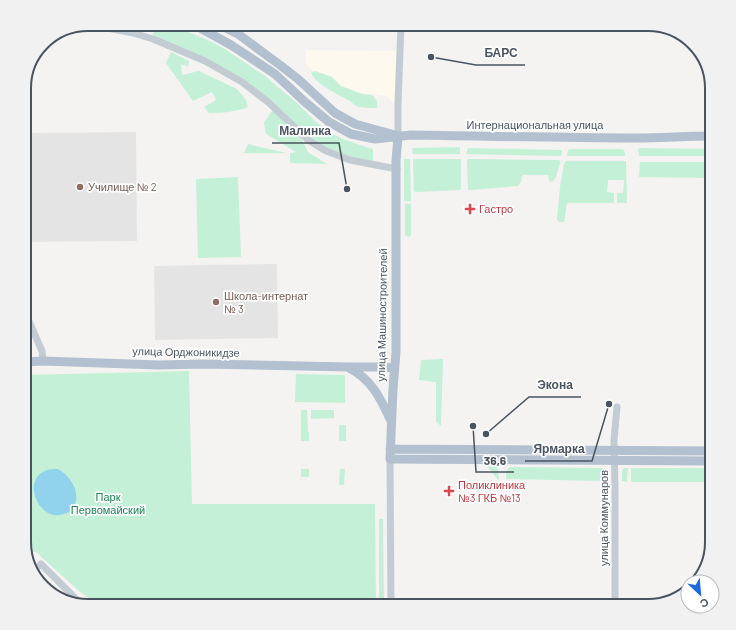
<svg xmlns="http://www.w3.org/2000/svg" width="736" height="630" viewBox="0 0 736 630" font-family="Barlow,sans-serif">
<rect width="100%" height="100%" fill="#f4f3f2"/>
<!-- commercial -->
<path fill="#fdf9ee" d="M306 50 397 51 395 105 387 96 370 94 363 95 338 86 314 72 306 64Z"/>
<!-- education -->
<path fill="#e5e4e5" d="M136 132 137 241 24 242V133Z
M277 264 278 338 155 340 154 266Z
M711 267H712V346H709Z"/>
<!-- green -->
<path fill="#c3f0d7" d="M119 24H152L148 32Z
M157 24H169L210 41 223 48 265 76 297 103 316 122 333 134 345 140 366 147 373 149V162L360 160 322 146 303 131 263 95 152 35Z
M171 52 189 61 188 67 181 64 182 75 199 71 237 89 246 100 248 107C235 112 222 113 209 113L204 107 216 100 212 92 193 101 166 63Z
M315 71 332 77 341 86 362 94 372 95 377 101V108C371 108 365 108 359 107 355 106 352 102 348 100 337 94 317 85 311 73Z
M272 111 278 114 286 122 288 128 301 138 308 152 327 164 290 163V153L296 152 266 134 264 122Z
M248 144 286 153H244Z
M460 147V154H413L412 148Z
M468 148 561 150 562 152 561 156 466 154Z
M641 148 712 149V156H639L638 149Z
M571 149H622C625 150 625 153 625 156H567L568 150Z
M404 159H410L411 201H404Z
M413 159H461V189L460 190 416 192 414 191Z
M468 159 558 160 560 161V163L556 177 553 181 551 182 549 180 548 175H522L521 182 518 186 471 190H468V187L467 162V160Z
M566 161H626L627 203H617V193H623L624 180H608L607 192 614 193V203H567L564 222H559L557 219 560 187 564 164Z
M640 162H712V178L639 177Z
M238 177 241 257 198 258 196 179Z
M405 204H411V235L409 237 406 236 405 235Z
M443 359 441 426 436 422V382L419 380 421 360Z
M189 371 192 504H375L376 606H101L80 592 36 552 27 551 24 546V375Z
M296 374 345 375V403L295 402Z
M301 410H307L308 432H309V441H301Z
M311 410H334V418L311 419Z
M339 425H346V441H339Z
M487 466 495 467 498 469 499 481Z
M510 467 602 468V481L506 479V471Z
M624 468H628L627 482 622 481V471Z
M631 468H712V482H631Z
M301 469H309V477H301Z
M340 469H345L344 485H339Z
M379 519H383L384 606H379Z"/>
<!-- water -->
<path fill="#91d3ec" d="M58 469C71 476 84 496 71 510 69 513 64 514 60 515 39 519 23 483 43 472 47 469 53 469 58 469Z"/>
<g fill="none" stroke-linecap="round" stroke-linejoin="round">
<!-- minor -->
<path stroke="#c4ccd3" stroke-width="7" d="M87 24 133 33 153 39 205 61 242 82 268 102 308 140 326 151 350 160 397 169
M398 136V104L401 24
M24 310 42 351 43 361
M390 459 391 606
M35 569 41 564 80 603
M615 606V489L614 440 617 407"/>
<!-- major -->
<path stroke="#b3c0d0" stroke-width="9" d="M193 24 231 45 275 74 305 102 329 122 351 134 375 139 411 135C486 136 561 138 636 138 661 138 687 136 712 136
M218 24 238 34 280 65 298 79 335 113 355 124 395 135
M398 136 396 161V352L393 389 390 459 712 461
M24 362 43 361 159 365 203 364 348 367H381L394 368
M349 368C371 379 380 397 390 419
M390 449 712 451"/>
</g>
<!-- markers -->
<g fill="#8d6e63" stroke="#fff" stroke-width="1.5">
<circle cx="80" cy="187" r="4"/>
<circle cx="216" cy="302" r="4"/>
</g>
<g fill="#e0444e" stroke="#fff" stroke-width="1.5">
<path d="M468 203h4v4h4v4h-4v4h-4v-4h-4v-4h4z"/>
<path d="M447 485h4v4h4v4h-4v4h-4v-4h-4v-4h4z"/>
</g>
<g text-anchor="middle" stroke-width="3.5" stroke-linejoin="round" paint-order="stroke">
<!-- street labels -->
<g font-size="11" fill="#4a5460" stroke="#fff">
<text x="535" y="129">Интернациональная улица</text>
<text transform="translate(382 315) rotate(-89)" y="4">улица Машиностроителей</text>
<text transform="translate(186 352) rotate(1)" y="4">улица Орджоникидзе</text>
<text transform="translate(604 518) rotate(-90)" y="4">улица Коммунаров</text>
</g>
<!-- education labels -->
<g font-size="11" fill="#785e54" stroke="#fff" text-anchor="start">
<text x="88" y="191">Училище № 2</text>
<text x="224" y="300">Школа-интернат<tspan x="224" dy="13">№ 3</tspan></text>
</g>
<!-- health labels -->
<g font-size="11" fill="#be3a42" stroke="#fff" text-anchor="start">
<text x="479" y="213">Гастро</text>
<text x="458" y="489">Поликлиника<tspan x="458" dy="13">№3 ГКБ №13</tspan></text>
</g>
<!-- park labels -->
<g font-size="11" fill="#1a8254" stroke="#fff">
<text x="108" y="501">Парк<tspan x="108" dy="13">Первомайский</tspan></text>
</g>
</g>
<!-- crop -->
<path d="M0 0H736V630H0ZM88 31H648A57 57 0 0 1 705 88V542A57 57 0 0 1 648 599H88A57 57 0 0 1 31 542V88A57 57 0 0 1 88 31Z" fill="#f1f1f2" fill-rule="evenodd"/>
<path fill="none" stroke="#4a5460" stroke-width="2" d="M88 31H648A57 57 0 0 1 705 88V542A57 57 0 0 1 648 599H88A57 57 0 0 1 31 542V88A57 57 0 0 1 88 31Z"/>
<!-- callouts -->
<path fill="none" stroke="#4a5460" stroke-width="1.5" d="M431 57L476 65H525M347 189L339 143H272M486 434L529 397H581M609 404L592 461H525M473 426L476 472H514"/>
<g fill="#4a5460" stroke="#fff" stroke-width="1.5">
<circle cx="431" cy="57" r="4"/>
<circle cx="347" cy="189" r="4"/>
<circle cx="486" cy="434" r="4"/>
<circle cx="609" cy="404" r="4"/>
<circle cx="473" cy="426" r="4"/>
</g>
<g font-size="12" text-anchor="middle" font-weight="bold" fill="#4a5460" stroke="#fff" stroke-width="3.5" stroke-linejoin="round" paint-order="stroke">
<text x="501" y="57">БАРС</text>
<text x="305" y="135">Малинка</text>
<text x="555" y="389">Экона</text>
<text x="559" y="453">Ярмарка</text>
<text x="495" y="465">36,6</text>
</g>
<!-- north arrow -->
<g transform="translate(700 594) rotate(154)"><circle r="19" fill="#ffffff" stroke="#b7bbbf"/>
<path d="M0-3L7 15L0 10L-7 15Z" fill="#1e68e3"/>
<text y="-6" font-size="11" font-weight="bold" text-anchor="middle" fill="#4a5460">С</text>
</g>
</svg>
